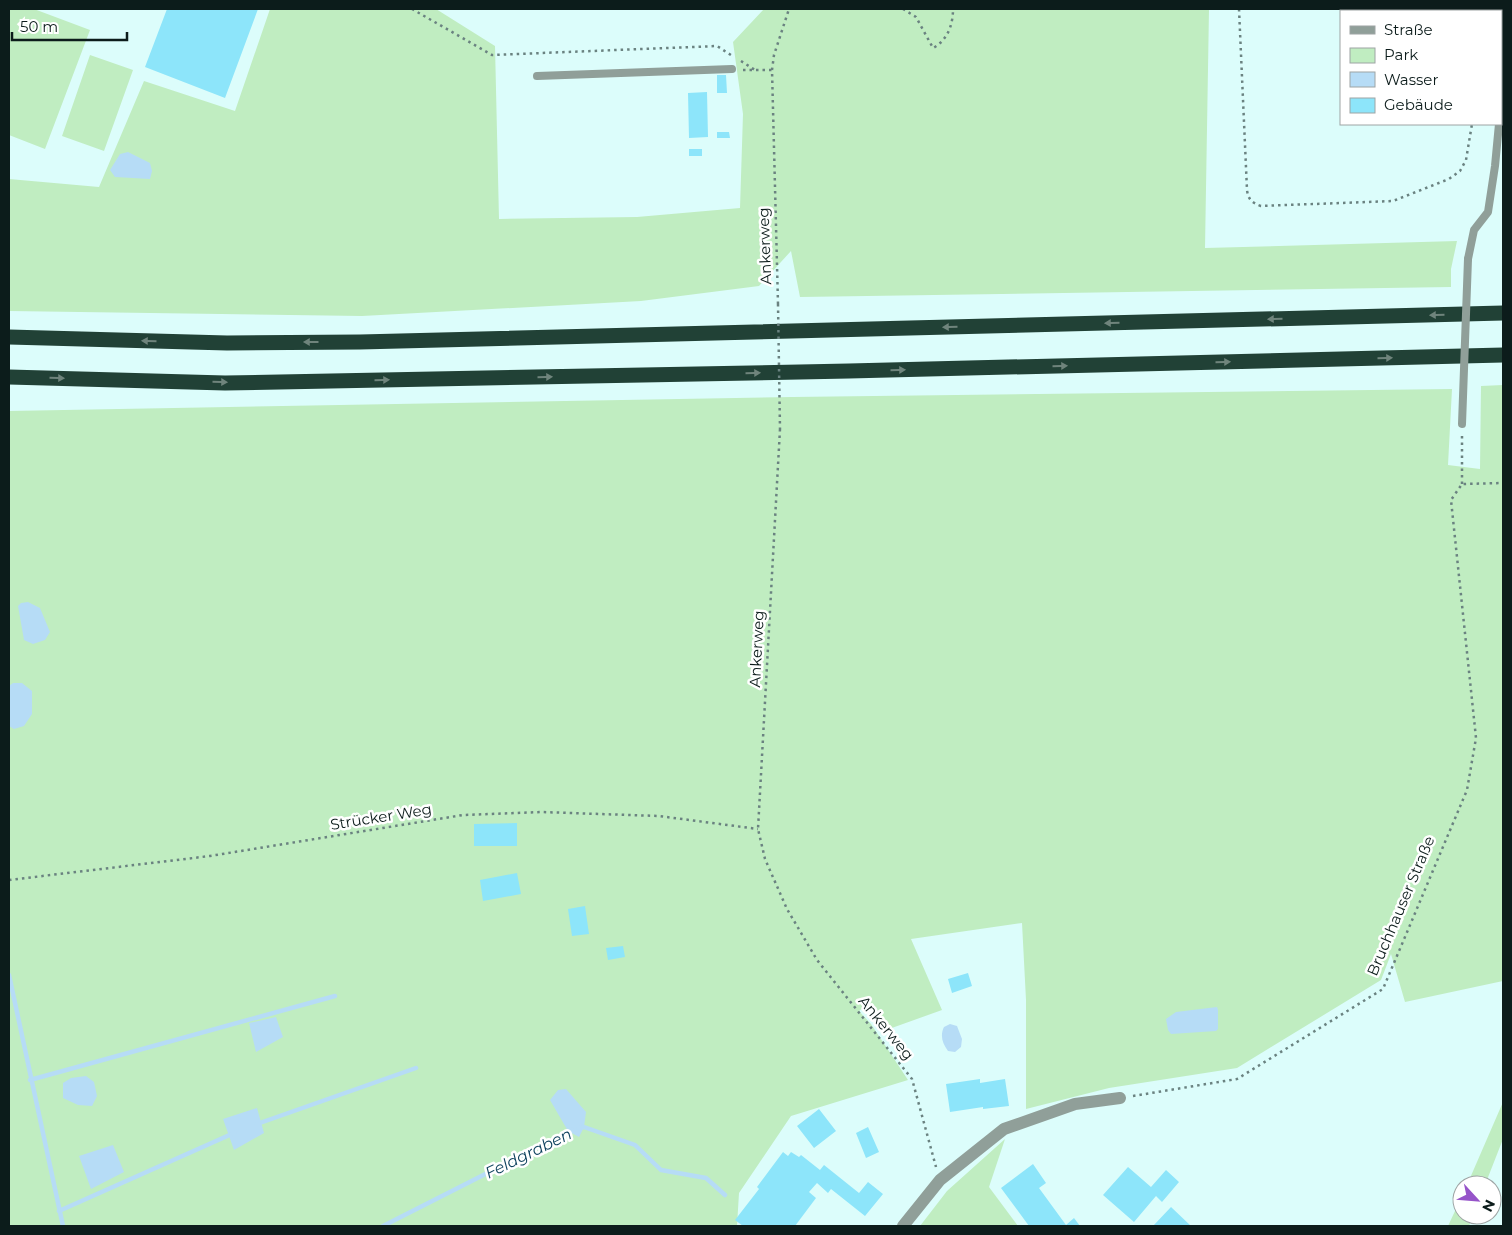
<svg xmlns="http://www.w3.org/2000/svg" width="1512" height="1235" viewBox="0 0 1512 1235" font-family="Montserrat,sans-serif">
<rect width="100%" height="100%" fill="#dcfdfb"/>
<!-- green -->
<path fill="#c0edc1" d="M9 9H34L90 30 45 149 9 135Z
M270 9H436L495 46 499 219 637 217 740 208 743 114 733 42 764 9H1209L1205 248 1457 241 1451 269V287L800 297 791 251 759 286 641 301 362 316 9 311V179L99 187 144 81 235 111Z
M90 55 133 70 104 151 62 136Z
M1503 385V981L1405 1002 1391 954 1381 980 1237 1068 1109 1088 1026 1109V1000L1022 923 911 939 942 1010 889 1029 867 1005 859 1011 871 1024 908 1080 791 1116 739 1193 737 1226H9V411L792 397 1452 389 1448 465 1480 469 1481 386Z
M1503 1102V1139L1485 1185H1467Z
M1005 1139 989 1187 1018 1226H920L947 1191Z
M1462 1196V1215H1473L1469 1226H1448Z"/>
<!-- water -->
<path fill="#b6dcf6" d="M128 152 150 163 152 171 150 179 115 177 110 170 120 154Z
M28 602 40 608 50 632 45 640 33 644 24 640 18 606 21 603Z
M13 683H22L32 691V714L24 726 14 729 9 726V686Z
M1217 1007 1218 1010V1029L1216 1031 1171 1034 1168 1030 1166 1019 1176 1012Z
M276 1017 283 1037 256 1052 249 1023Z
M950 1024 957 1026 962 1039 961 1047 955 1052 948 1051C942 1043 940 1035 944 1027Z
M86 1076 94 1082 97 1096 92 1106 78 1105 63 1098V1083L71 1078Z
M566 1089 586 1112 584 1127 579 1137 568 1131 550 1100 558 1090Z
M257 1108 264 1133 234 1150 223 1119Z
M113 1145 124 1172 91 1189 79 1156Z"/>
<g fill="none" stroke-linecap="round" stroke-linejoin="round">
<!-- stream -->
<path stroke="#b6dcf6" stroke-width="4.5" d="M9 975 63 1226
M30 1080 335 996
M257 1124 416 1068
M579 1128 584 1127 635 1145 661 1170 706 1178 725 1195
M59 1211 234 1133
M383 1226 572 1130"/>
</g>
<!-- building -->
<path fill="#8de5fa" d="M167 9H258L225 98 145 67Z
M717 75H726L727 93H717Z
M707 92 708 137 689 138 688 93Z
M717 132H729L730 138H717Z
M689 149H702V156H689Z
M517 823V846H474V824Z
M517 873 521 894 483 901 480 880Z
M585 906 589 934 572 936 568 909Z
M623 946 625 957 608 960 606 948Z
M968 973 972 986 952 993 948 979Z
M980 1079V1083L1005 1079 1009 1106 983 1109V1107L950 1112 946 1084Z
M819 1109 836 1131 814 1148 797 1126Z
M868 1127 879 1152 866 1158 856 1133Z
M783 1152 788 1156 791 1152 799 1157 801 1155 820 1170 824 1165 859 1193 868 1182 883 1194 865 1216 831 1189 828 1193 817 1183 809 1192 816 1198 795 1226H743L735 1220 759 1189 757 1187Z
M1033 1164 1046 1183 1039 1188 1066 1225 1074 1218 1080 1226H1029L1001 1188Z
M1128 1167 1151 1187 1166 1170 1179 1182 1162 1202 1156 1196 1134 1222 1103 1195Z
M1171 1207 1191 1226H1153Z"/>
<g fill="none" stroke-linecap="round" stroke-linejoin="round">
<!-- path -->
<path stroke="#6a8280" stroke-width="2.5" stroke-dasharray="2.5 4" stroke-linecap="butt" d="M412 9 492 55 717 46 734 57
M903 9 916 17 933 48C948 40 953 24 953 9
M1239 9 1247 190C1248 199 1252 203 1261 206L1393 201 1449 179 1460 171 1466 160 1472 124
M1493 11V9
M741 61 755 70
M743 70H772
M778 304 772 70 774 55 789 9
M780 429 758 829 765 859 787 909 817 960 912 1079 936 1167
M1462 484V433
M9 880 210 856 463 815 541 812 659 816 758 829
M1133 1096 1237 1079 1383 989 1467 790 1476 738 1451 500 1462 484 1503 483"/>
<!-- lane -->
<path stroke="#909f99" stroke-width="8" d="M537 76 732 69
M1501 111 1503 93
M1468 259 1474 230 1488 212 1495 166 1499 124"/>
<!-- street -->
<path stroke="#909f99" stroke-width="12" d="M903 1226 940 1180 1004 1129 1075 1104 1120 1098"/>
<!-- highway -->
<path stroke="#214136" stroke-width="15" d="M9 337 227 343 360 342 1503 313
M9 377 225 383 849 371 1503 355"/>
<!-- path-bridge -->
<path stroke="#6a8280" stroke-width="2.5" stroke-dasharray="2.5 4" stroke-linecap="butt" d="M778 304 780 429"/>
<!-- lane-bridge -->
<path stroke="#909f99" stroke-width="8" d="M1462 424 1468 259"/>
</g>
<!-- one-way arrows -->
<defs><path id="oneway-solid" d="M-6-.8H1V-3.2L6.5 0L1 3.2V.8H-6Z" transform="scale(1.25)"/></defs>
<g fill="#6f847c">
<use href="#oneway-solid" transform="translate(1437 315) rotate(179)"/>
<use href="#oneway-solid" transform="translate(1275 319) rotate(179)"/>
<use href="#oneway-solid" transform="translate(1112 323) rotate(179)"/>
<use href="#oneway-solid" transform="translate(950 327) rotate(179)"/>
<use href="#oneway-solid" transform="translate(149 341) rotate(-179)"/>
<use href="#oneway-solid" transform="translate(311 342) rotate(180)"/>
<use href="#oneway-solid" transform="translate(1385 358) rotate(-1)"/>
<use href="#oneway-solid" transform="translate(1223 362) rotate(-1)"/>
<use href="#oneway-solid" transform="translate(1060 366) rotate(-1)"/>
<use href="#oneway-solid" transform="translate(898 370) rotate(-1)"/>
<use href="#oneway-solid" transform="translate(753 373) rotate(-1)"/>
<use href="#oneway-solid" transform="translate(545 377) rotate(-1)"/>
<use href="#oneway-solid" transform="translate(57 378) rotate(1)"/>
<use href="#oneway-solid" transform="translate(382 380) rotate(-1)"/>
<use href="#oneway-solid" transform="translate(220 382) rotate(1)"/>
</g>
<g text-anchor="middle" stroke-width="5" stroke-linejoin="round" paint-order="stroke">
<!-- street labels -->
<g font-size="15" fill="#0c1c1b" stroke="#fff">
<text transform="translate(765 246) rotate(-92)" y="5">Ankerweg</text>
<text transform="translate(757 649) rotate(-87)" y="5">Ankerweg</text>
<text transform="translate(381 817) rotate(-9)" y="5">Strücker Weg</text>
<text transform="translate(1401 906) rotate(-67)" y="5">Bruchhauser Straße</text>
<text transform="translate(886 1028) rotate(51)" y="5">Ankerweg</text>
</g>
<!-- water labels -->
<g font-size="16" font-style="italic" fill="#0e425e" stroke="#fff">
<text transform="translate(528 1153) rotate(-26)" y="6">Feldgraben</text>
</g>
</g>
<!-- border -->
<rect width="1512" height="1235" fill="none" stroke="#0c1c1b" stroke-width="20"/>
<!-- legend -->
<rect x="1340" y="10" width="162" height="115" fill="#ffffff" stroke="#9ea4a4"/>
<rect x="1350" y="26" width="25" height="8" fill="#909f99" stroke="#9ea4a4"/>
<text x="1384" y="35" font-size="15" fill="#0c1c1b">Straße</text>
<rect x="1350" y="48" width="25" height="15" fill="#c0edc1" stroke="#9ea4a4"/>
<text x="1384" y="60" font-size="15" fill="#0c1c1b">Park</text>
<rect x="1350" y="72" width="25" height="15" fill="#b6dcf6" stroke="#9ea4a4"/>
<text x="1384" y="85" font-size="15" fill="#0c1c1b">Wasser</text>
<rect x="1350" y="98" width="25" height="15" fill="#8de5fa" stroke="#9ea4a4"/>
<text x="1384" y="110" font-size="15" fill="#0c1c1b">Gebäude</text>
<!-- north arrow -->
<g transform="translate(1477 1200) rotate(116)"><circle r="24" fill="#ffffff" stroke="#9ea4a4"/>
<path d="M0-4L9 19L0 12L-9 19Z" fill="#9654c9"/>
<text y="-8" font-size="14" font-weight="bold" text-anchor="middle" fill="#0c1c1b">N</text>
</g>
<!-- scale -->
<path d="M12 32v8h115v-8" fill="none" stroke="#0c1c1b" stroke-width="2.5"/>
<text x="20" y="32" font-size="15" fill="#0c1c1b" stroke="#ffffff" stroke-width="4" paint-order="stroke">50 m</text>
</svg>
